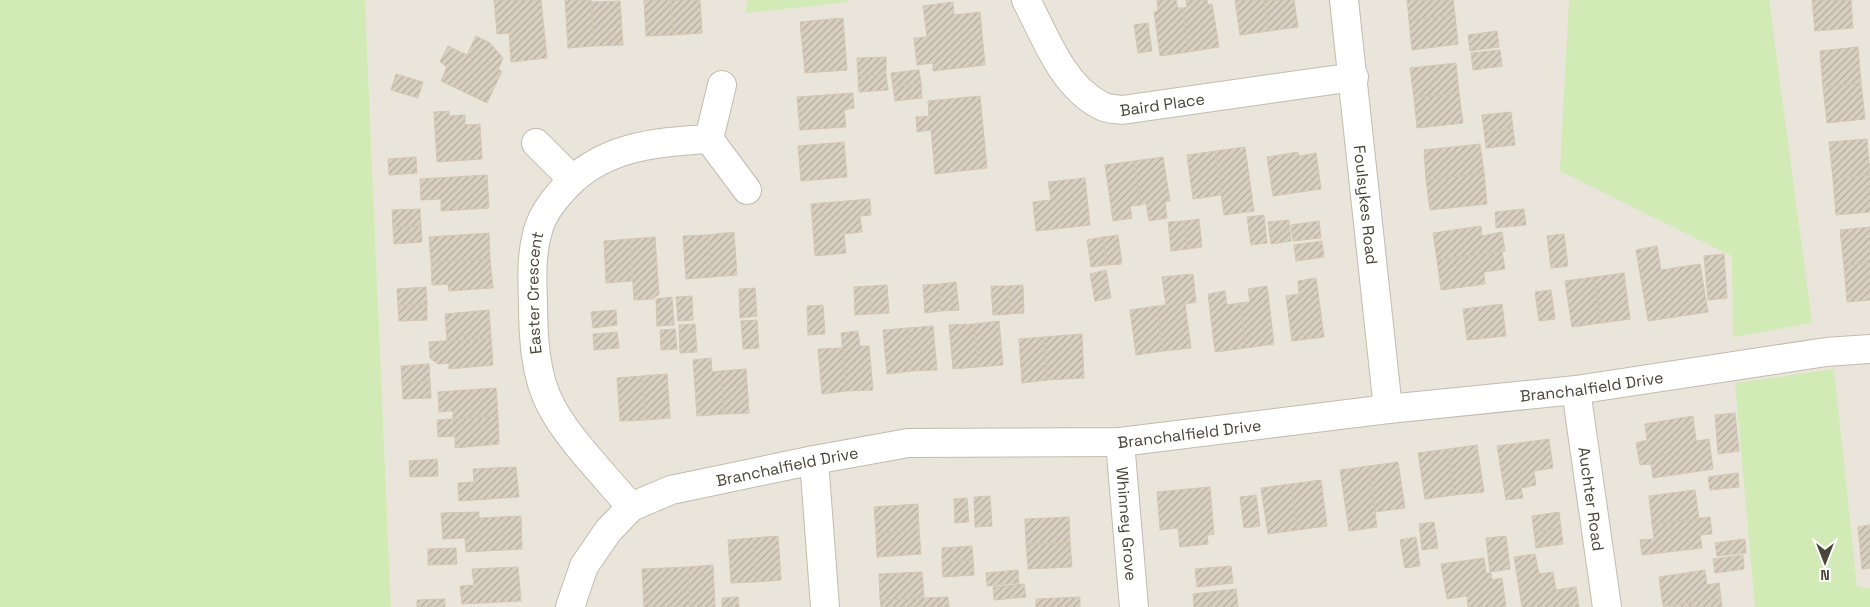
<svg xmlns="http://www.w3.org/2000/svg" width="1870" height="607" viewBox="0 0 1870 607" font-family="'Space Grotesk',sans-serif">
<defs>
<pattern id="building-hatch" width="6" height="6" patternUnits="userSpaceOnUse" patternTransform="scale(1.25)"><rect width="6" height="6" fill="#d8cfc1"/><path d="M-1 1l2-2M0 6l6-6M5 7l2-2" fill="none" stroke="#b1aa9e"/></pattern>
</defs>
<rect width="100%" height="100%" fill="#f6f3ec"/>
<!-- residential -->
<path fill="#eae5da" d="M365 0H1870V607H391Z"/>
<!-- grass -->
<path fill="#d2eab5" d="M0 0H365L391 607H0Z
M748 0H847L849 2 745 13Z
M1569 0H1769L1812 323 1733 337 1732 256 1560 171Z
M1834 369 1857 587 1870 588V607H1755L1735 383Z"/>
<!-- building -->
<path fill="url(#building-hatch)" stroke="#d3c7b4" d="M494 0H541L547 58 511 62 509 33 497 34Z
M565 0H591L594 46 568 48Z
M644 0H671L673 35 646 36Z
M671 0H700L702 33 673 35Z
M1157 0H1176L1178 8H1183L1188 52 1160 56 1154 12 1158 11Z
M1186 0H1207L1208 5 1212 4 1219 47 1188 52 1183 8 1187 7Z
M1235 0H1264L1269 31 1240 35Z
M1264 0H1294L1298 27 1269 31Z
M1407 0H1453L1455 15 1409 20Z
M1812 0H1851L1853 28 1815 31Z
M620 1 623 45 594 46 591 2Z
M953 2 954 15 980 12 985 65 933 71V63L917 65 914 38 927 37 923 6Z
M1455 15 1458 44 1412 50 1409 20Z
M843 18 847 70 805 73 800 22Z
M1148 23 1152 51 1138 53 1134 25Z
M1497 31 1499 47 1470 51 1468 35Z
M476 36 490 43 503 58 498 70 502 71 487 103 441 81 447 67 440 62 448 46 467 55Z
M1858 47 1861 83 1823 87 1820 51Z
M1500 50 1502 66 1473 70 1471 53Z
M886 57V74L858 76 857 58Z
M1456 63 1459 93 1414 98 1410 68Z
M919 70 921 83 893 87 891 73Z
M396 74 423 82 418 98 391 90Z
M886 74 888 90 859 92 858 76Z
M921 83 922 98 895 101 893 87Z
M1861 83 1865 119 1827 123 1823 87Z
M853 93 854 108 844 110 846 127 800 130 797 97Z
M1459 93 1463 123 1417 128 1414 98Z
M980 96 987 168 935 174 931 130 917 132 916 117 929 116 928 101Z
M449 111V116L465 115V125L480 124 482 159 437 162 434 112Z
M1511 112 1513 128 1484 131 1482 115Z
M1513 129 1515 145 1486 148 1484 132Z
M1867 139 1870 175 1833 179 1829 142Z
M844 142 847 177 801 181 798 146Z
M1480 144 1484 173 1426 180 1424 150Z
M1245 147 1254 211 1224 215 1215 151Z
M1215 151 1221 195 1193 199 1187 155Z
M1298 152 1299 156 1316 153 1321 189 1273 196 1267 157Z
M416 157 417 173 389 175 388 159Z
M1163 157 1170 201 1165 202 1167 218 1149 221 1146 203 1141 205 1134 161Z
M1134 161 1141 205 1130 206 1132 218 1113 221 1105 165Z
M1484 173 1487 204 1430 210 1426 180Z
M487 175 489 208 441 211V199L421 200 420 179Z
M1870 175V212L1836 215 1833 179Z
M1085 178 1090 225 1036 231 1033 202 1051 200 1048 182Z
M870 199 871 215 860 216 862 232 844 234 846 253 815 256 811 204Z
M420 209 421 226 393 227 392 210Z
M1524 209 1526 225 1496 228 1495 212Z
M1264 215 1267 243 1251 245 1247 217Z
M1199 219 1202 247 1187 249 1184 221Z
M1289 220 1291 241 1271 244 1268 222Z
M1184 221 1187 249 1171 251 1168 222Z
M1319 221 1321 238 1293 241 1291 225Z
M421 226 422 242 394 244 393 227Z
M1481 226 1482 236 1502 232 1505 251 1437 260 1433 233Z
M1870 227V263L1844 266 1840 230Z
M734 232 737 275 712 277 708 235Z
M489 233 490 259 431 262 429 237Z
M1564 234 1568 266 1551 268 1547 236Z
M708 235 712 277 686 279 683 236Z
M1118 235 1122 264 1107 265 1103 237Z
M655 237 659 294 653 299 634 300 630 239Z
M1103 237 1107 265 1091 267 1087 240Z
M630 239 632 281 606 283 604 241Z
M1322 241 1324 257 1296 261 1294 245Z
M1657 246 1661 270 1700 264 1708 312 1648 321 1636 250Z
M1502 251 1505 269 1484 272 1485 284 1441 290 1437 260Z
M1724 254 1727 298 1708 300 1704 256Z
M490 259 493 288 449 291 448 284 432 285 431 262Z
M1870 263V300L1847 302 1844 266Z
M1106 270 1111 298 1095 301 1090 274Z
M1624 273 1630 319 1601 323 1594 277Z
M1193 274 1196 302 1185 304 1191 348 1163 351 1157 306 1166 305 1162 277Z
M1594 277 1601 323 1572 327 1565 281Z
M1316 278 1324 337 1292 341 1286 296 1299 294 1298 281Z
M956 282 959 310 941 311 939 284Z
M939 284 941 311 925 313 923 285Z
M887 285 889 313 872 314 870 286Z
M1023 285 1024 313 1010 314 1008 286Z
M870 286 872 314 855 315 854 287Z
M991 286H1008L1010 314 993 315Z
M1267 286 1274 344 1246 348 1240 303 1250 302 1248 289Z
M426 287 427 304 398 305 397 289Z
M755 288 757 316 740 318 739 289Z
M1551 290 1555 319 1539 321 1535 292Z
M1225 291 1227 305 1240 303 1246 348 1215 352 1208 294Z
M692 296 693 320 678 321 676 297Z
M672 297 674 325 657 326 656 299Z
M427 304V320L399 321 398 305Z
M1502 304 1506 336 1467 340 1463 309Z
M823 305 825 334 808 335 807 306Z
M1157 306 1163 351 1136 355 1130 310Z
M489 310 491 338 447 341 445 314Z
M616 310 617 325 593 328 591 312Z
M757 320 759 348 743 349 741 321Z
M999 321 1003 365 978 367 974 324Z
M695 324 697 352 680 353 679 325Z
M974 324 978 367 953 369 949 325Z
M933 326 937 370 912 371 908 328Z
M908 328 912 371 887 374 883 330Z
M675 329 677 349 661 350 660 330Z
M858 331 860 346H869L873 390 846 391 841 333Z
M617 332 619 348 594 350 593 334Z
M1082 334 1084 378 1047 380 1044 337Z
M1044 337 1047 380 1022 383 1019 339Z
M491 338 493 365 449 369V363L438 364 430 358 429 342Z
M843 348 846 391 822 394 818 349Z
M711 358 712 372 721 371 724 414 697 416 693 360Z
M429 364 430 381 402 383 401 366Z
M746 369 749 413 724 414 721 371Z
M667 374 670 418 646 420 642 376Z
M642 376 646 420 620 421 617 378Z
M430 381 431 398 403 399 402 383Z
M496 388 498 416 453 419V411L439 412 438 392Z
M1735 413 1739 451 1718 454 1715 415Z
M498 416 499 444 455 448V436L438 437 437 420Z
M1693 416 1696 441 1709 439 1713 469 1653 478 1651 464 1640 465 1636 443 1647 440 1645 424Z
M1549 439 1553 468 1534 471 1536 485 1521 488 1523 498 1506 500 1497 446Z
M1477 445 1484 492 1454 495 1448 449Z
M1448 449 1454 495 1425 499 1418 453Z
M437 459 438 476 410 477 409 461Z
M1398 462 1405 508 1375 512 1369 466Z
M1369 466 1377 527 1349 531 1340 470Z
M516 467 519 497 459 501 458 483 474 482 473 469Z
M1738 473 1739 487 1710 490 1708 477Z
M1321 480 1327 526 1297 530 1291 484Z
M1291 484 1297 530 1268 534 1261 488Z
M1210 487 1214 534 1207 535 1208 544 1180 547 1178 528 1160 530 1157 492Z
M1695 490 1699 519 1652 524 1649 496Z
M1256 495 1260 526 1244 528 1240 497Z
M990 496 992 526 975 527 974 497Z
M967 498 969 522 955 523 954 499Z
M918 504 919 530 876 533 874 507Z
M479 512V518L521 516 522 549 466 552 465 538 443 539 441 513Z
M1559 512 1561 528 1534 532 1532 516Z
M1069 517 1070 542 1026 544 1025 519Z
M1710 517 1712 534 1700 535 1702 548 1642 555 1640 540 1654 539 1652 524Z
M1434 522 1438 548 1422 550 1419 524Z
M1870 525V568L1862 569 1858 527Z
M1561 528 1563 544 1536 548 1534 532Z
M919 530 921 554 877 557 876 533Z
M778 536 781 580 756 582 753 538Z
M1506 536 1510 569 1490 572 1486 538Z
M1416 537 1420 566 1405 568 1400 540Z
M753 538 756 582 731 583 728 540Z
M1745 539 1746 553 1717 556 1715 543Z
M1070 542 1072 567 1028 569 1026 544Z
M972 546 973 560 942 562V548Z
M456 548 457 564 428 565V549Z
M1535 554 1539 574 1553 572 1556 590 1576 587 1579 607H1522L1514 557Z
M1743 555 1744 569 1715 573 1713 559Z
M1484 558 1486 573H1491L1492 580 1502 578 1506 607H1468L1467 596 1447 599 1441 564Z
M973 560 974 575 943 577 942 562Z
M713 565 715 607H690L688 567Z
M1231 566 1233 583 1197 587 1195 569Z
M518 567 521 601 462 604 460 586 474 585 472 569Z
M688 567 690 607H644L642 569Z
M1018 570 1019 583 987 586 986 573Z
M1705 570 1707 585 1719 583 1721 598 1663 606 1659 577Z
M922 572 924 598 880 600 879 574Z
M1024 584 1026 597 994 600 993 587Z
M1236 589 1238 607H1194L1193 594Z
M738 597 739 607H722V598Z
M948 597 949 607H881L880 600Z
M1080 597V607H1036V599Z
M1721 598 1722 607 1663 606Z
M445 599V607H417V600Z"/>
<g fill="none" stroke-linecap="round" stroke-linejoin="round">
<defs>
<g id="minor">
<path id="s1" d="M1026 0C1045 36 1062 85 1100 105 1106 109 1115 109 1122 110L1354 77"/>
<path id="s2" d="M1344 0 1388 409"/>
<path d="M709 139 722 85"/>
<path d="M536 143 572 179"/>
<path id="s3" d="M1576 390 1607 607"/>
<path id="s4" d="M1120 442 1134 607"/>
<path d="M814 460 825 607"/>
<path id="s5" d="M631 507C606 477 569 440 551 406 535 376 533 336 533 302 532 277 531 252 539 227 543 215 552 202 561 192 599 147 653 142 709 139L747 190"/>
<path id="s6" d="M570 607 584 566 608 531 631 507 671 490 814 460 908 443 1120 442 1388 409 1576 390 1826 352 1870 349"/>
</g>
</defs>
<!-- minor casing -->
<use href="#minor" stroke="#c2bbae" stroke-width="30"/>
<!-- minor -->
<use href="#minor" stroke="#fff" stroke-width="28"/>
</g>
<g text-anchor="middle" stroke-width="4.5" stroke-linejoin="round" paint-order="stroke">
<!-- street labels -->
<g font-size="16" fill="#4b4439" stroke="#fff">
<text dy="6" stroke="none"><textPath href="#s1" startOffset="194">Baird Place</textPath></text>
<text dy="6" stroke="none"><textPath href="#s2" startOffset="206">Foulsykes Road</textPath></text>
<text dy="6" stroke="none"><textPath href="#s5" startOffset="245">Easter Crescent</textPath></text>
<text dy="6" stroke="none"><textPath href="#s6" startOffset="1091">Branchalfield Drive</textPath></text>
<text dy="6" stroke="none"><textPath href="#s6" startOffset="686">Branchalfield Drive</textPath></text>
<text dy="6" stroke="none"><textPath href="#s6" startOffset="281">Branchalfield Drive</textPath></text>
<text dy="6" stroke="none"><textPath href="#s3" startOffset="110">Auchter Road</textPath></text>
<text dy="6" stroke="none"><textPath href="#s4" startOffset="82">Whinney Grove</textPath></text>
</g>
</g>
<!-- north arrow -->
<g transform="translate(1825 562) rotate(180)" stroke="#ffffff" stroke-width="4" paint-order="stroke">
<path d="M0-4L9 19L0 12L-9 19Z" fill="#4b4439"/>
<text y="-8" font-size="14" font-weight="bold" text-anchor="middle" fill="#4b4439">N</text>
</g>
</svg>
